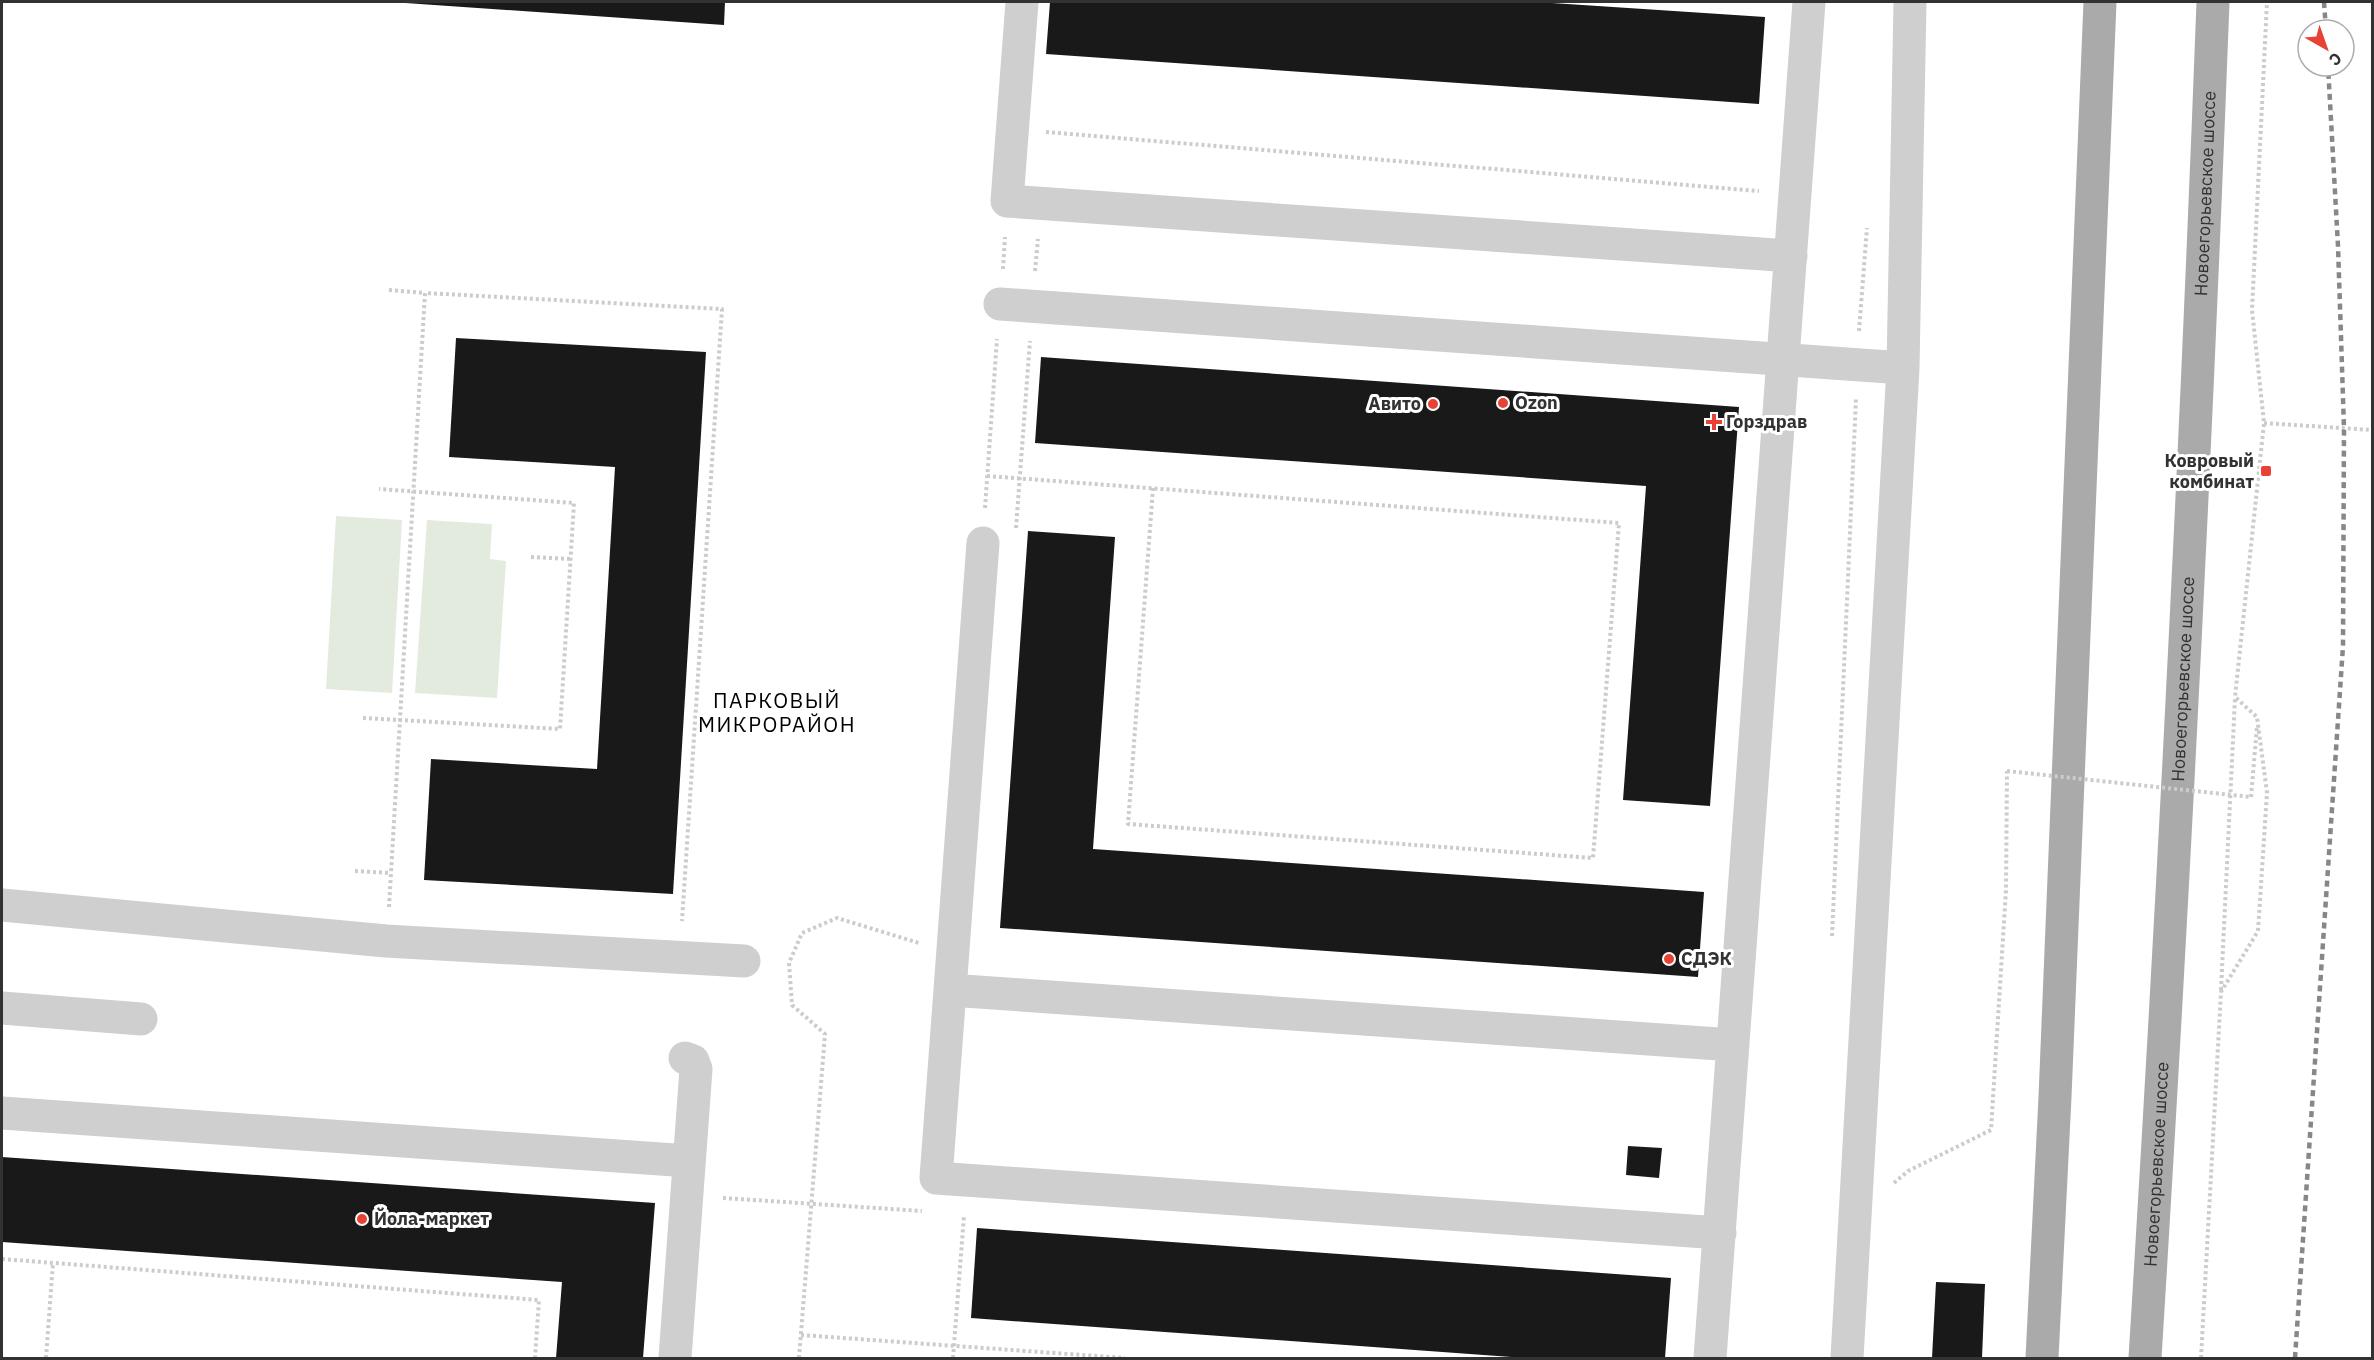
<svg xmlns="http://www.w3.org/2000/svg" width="2374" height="1360" viewBox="0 0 2374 1360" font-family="'IBM Plex Sans',sans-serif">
<rect width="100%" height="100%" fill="#fff"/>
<!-- green -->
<path fill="#e3ebde" d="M336 516 402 520 392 693 326 689Z
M427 520 492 524 490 559 506 561 497 698 415 693Z"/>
<!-- building -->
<path fill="#191919" d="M391 2H725L724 25Z
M1050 2H1537L1765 17 1759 104 1046 54Z
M456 338 706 352 673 894 424 880 431 759 597 769 615 467 449 457Z
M1041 357 1739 407 1710 806 1623 800 1646 486 1035 443Z
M1028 531 1115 537 1093 849 1704 892 1698 977 1000 928Z
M1628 1146 1662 1148 1659 1178 1626 1175Z
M2 1157 655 1203 643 1358H556L562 1282 2 1242Z
M977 1228 1671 1278 1665 1358H1525L971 1318Z
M1936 1282 1985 1284 1982 1358H1932Z"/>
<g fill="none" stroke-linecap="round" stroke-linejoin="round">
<!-- path -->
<path stroke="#ccc" stroke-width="4" stroke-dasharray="3 3" stroke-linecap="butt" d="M1046 132 1759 191
M1003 269 1005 237
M1035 271 1038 239
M389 290 425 293
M1859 331 1867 228
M2264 423 2372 430
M987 476 1619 523 1593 858 1128 824 1153 488
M985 508 997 339
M1016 528 1030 341
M531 557 570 559
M363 718 560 729 574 503 379 489
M2251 797 2257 727
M355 871 391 873
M389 907 425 293 722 309 682 921
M1832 936 1856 398
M2221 990 2235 698
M1894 1183 1908 1171 1991 1130 2006 890 2007 771
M723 1198 922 1211
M2 1259 539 1300 535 1358
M801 1335 1125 1358
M46 1358 53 1263
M799 1358 825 1034 792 1005 789 963 802 933 837 918 919 943
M953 1358 964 1216
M2201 1358 2221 992 2258 931 2267 793 2257 717 2235 697 2264 423 2252 310 2267 2"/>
<!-- minor -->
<path stroke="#cfcfcf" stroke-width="33" d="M1022 2 1007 201 1791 256
M1000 304 1903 368
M983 543 950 990 1733 1045
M2 905 386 941 744 961
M950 990 936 1178 1720 1233
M2 1008 141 1019
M2 1113 689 1161
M675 1358 696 1069 693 1061 685 1058
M1710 1358 1809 2
M1847 1358 1903 368 1910 2"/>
<!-- major -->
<g stroke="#aaa" stroke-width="33">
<path d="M2042 1358 2055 1097 2100 2"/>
<path id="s1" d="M2145 1358C2173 906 2196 454 2213 2"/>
</g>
<!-- rail -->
<path stroke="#878787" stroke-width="4.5" stroke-dasharray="6 4.5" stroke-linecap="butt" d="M2324 2 2326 30
M2295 1358 2343 646 2344 428 2338 246 2328 66"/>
<!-- path-bridge -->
<path stroke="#ccc" stroke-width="4" stroke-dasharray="3 3" stroke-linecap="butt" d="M2007 771 2251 797"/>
</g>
<!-- markers -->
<g fill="#e74236" stroke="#fff" stroke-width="2">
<circle cx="1503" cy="403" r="6"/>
<circle cx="1433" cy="404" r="6"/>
<path d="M1711 413h6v6h6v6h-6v6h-6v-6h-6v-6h6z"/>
<rect x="2260" y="465" width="12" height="12" rx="3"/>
<circle cx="1669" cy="959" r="6"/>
<circle cx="362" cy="1219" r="6"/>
</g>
<g text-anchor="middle" stroke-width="6" stroke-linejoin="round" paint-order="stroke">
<!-- street labels -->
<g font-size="18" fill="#323232" stroke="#fff">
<text dy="6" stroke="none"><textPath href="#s1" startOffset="1166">Новоегорьевское шоссе</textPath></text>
<text dy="6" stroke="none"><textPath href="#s1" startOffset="680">Новоегорьевское шоссе</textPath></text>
<text dy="6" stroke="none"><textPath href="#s1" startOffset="194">Новоегорьевское шоссе</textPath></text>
</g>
<!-- poi labels -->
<g font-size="18" font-weight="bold" fill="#323232" stroke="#fff" text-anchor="start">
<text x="1515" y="409">Ozon</text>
<text x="1421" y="410" text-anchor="end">Авито</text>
<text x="1726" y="428">Горздрав</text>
<text x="2254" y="467" text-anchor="end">Ковровый<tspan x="2254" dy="21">комбинат</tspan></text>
<text x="1681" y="965">СДЭК</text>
<text x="374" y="1225">Йола-маркет</text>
</g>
<!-- quarter labels -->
<g font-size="21" letter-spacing="1.5" fill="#000" stroke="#fff">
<text x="777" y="708">ПАРКОВЫЙ<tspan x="777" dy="24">МИКРОРАЙОН</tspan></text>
</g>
</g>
<!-- border -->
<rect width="2374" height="1360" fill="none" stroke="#323232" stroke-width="6"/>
<!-- north arrow -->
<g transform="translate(2326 48) rotate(140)"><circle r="28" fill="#ffffff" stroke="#adadad" stroke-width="1.5"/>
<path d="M0-4.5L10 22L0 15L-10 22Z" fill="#e74236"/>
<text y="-9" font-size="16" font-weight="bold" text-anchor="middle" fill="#323232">С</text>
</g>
</svg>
